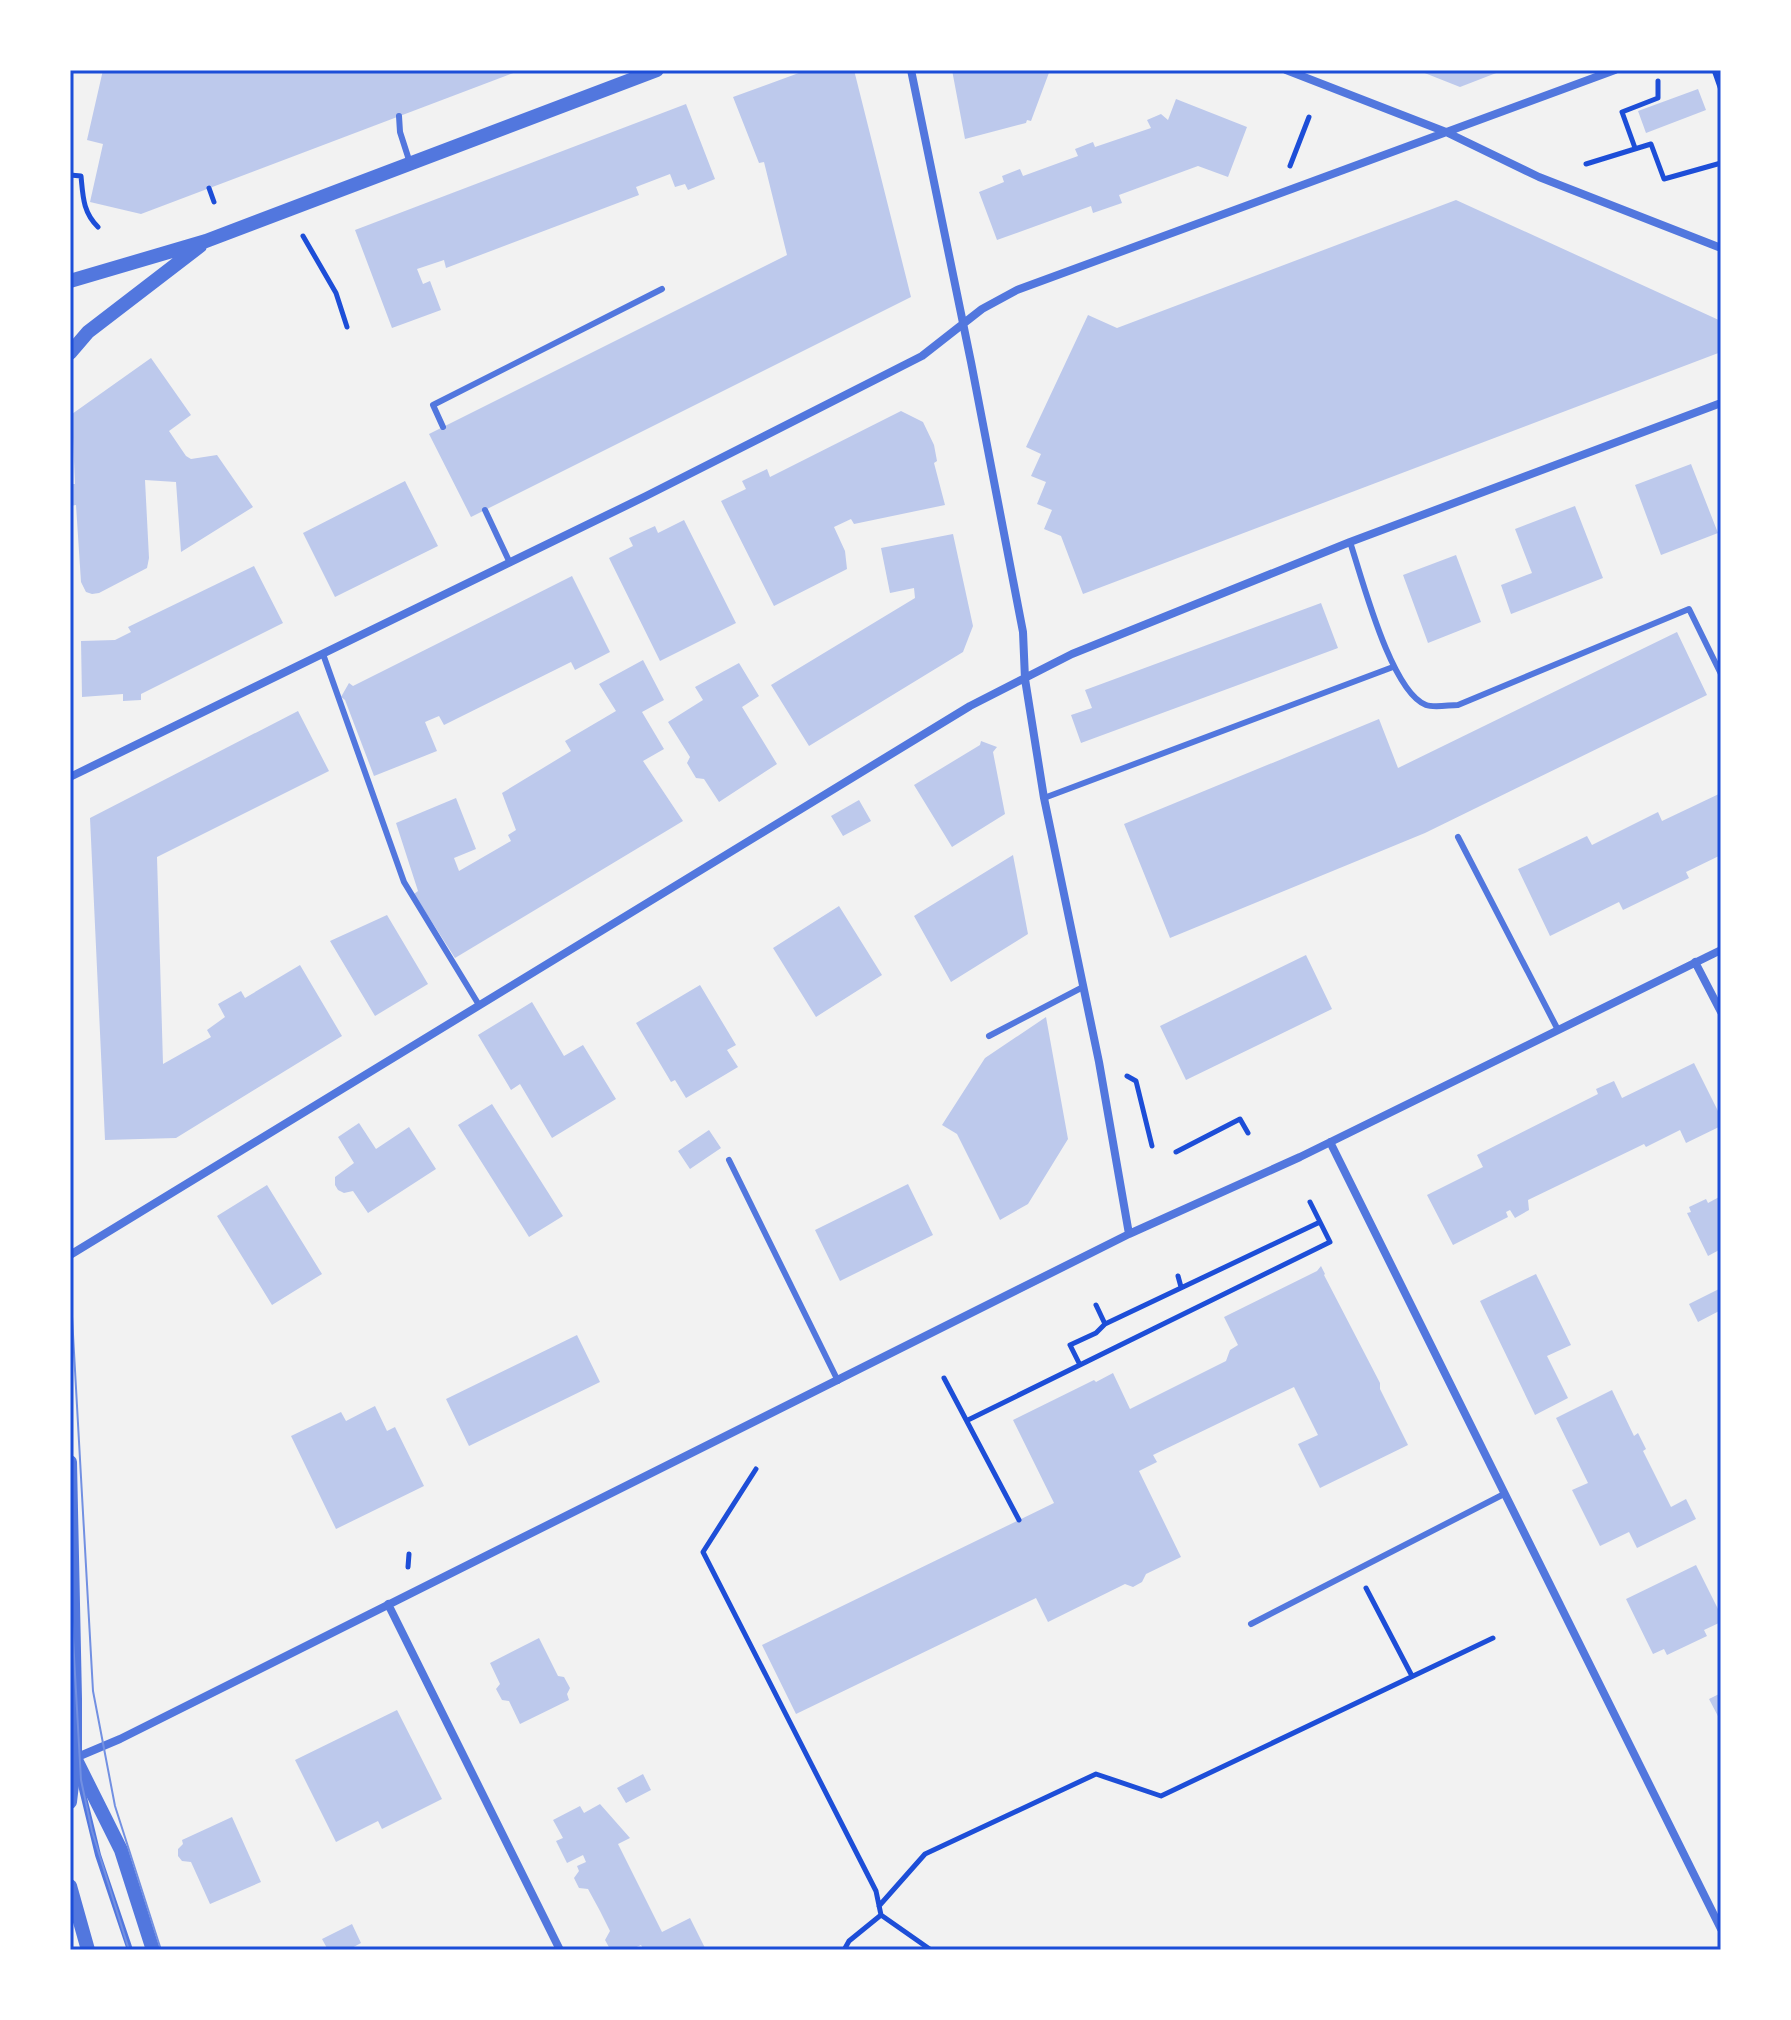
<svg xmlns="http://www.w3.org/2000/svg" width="1791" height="2020" viewBox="0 0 1791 2020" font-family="'Exo 2',sans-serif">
<rect width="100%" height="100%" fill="#f2f2f2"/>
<!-- building -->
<path fill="#bdc9ec" d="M103 70H521L141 214 90 202 103 144 87 140Z
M807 70H854L911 297 471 517 429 434 787 255 764 162 759 163 733 97Z
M952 70H1050L1031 121 1027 120 1026 123 965 139Z
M1417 70H1504L1460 87Z
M1698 89 1706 110 1646 133 1638 111Z
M1176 99 1247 127 1228 177 1198 166 1119 195 1122 203 1093 213 1091 206 997 240 979 192 1004 182 1002 176 1020 169 1023 176 1078 156 1075 149 1093 142 1095 147 1151 128 1147 120 1161 114 1168 120Z
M686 104 715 179 688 190 685 184 675 187 670 174 636 187 639 195 446 268 444 260 417 269 423 284 430 281 441 310 392 328 355 230Z
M1456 200 1721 321V352L1083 594 1061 536 1044 529 1052 510 1037 504 1046 482 1031 476 1041 454 1026 447 1088 315 1117 328Z
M151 358 191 415 169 431 186 456 191 459 217 455 253 507 181 552 176 482 145 480 149 558 147 568 99 593 92 594 86 592 81 582 76 505 70 506V484H75L72 414Z
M901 411 923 422 934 445 937 461 934 463 945 505 854 524 851 519 834 527 845 551 847 569 774 606 721 501 746 489 742 481 767 469 770 477Z
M1691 464 1718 533 1661 555 1635 485Z
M405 481 438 546 335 597 303 533Z
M1575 506 1603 578 1511 614 1501 585 1532 573 1515 529Z
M684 520 736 623 660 661 609 558 633 546 629 538 655 526 658 533Z
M953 534 973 626 963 652 809 746 771 685 915 598 914 588 890 593 881 548Z
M1456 555 1481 622 1428 643 1403 575Z
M254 566 283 623 141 694V700L123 701V694L82 697 81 641 115 640 131 632 128 627Z
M572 576 610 652 575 670 571 662 444 725 439 716 425 722 437 751 374 776 345 700 341 697 349 683 353 686Z
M1321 603 1338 648 1081 743 1071 715 1092 708 1085 690Z
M1677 632 1707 695 1425 833 1170 938 1124 824 1379 719 1398 768Z
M643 660 664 700 642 712 664 749 643 761 683 821 455 958 414 894 418 891 396 823 456 798 476 849 454 858 459 871 511 841 508 835 516 830 502 793 571 751 565 741 616 711 599 684Z
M739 663 759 696 742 707 777 764 719 802 704 779 696 778 687 763 690 757 668 722 703 700 695 687Z
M298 711 329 771 157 857 163 1064 211 1037 207 1030 225 1017 218 1004 241 991 245 998 300 965 342 1036 176 1138 105 1140 90 818Z
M981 741 997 747 993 752 1005 814 952 847 914 785 980 745Z
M1721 793V855L1686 872 1689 878 1623 910 1619 902 1550 936 1518 869 1587 836 1592 845 1658 812 1662 821Z
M859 800 871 821 843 836 831 816Z
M1013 855 1028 934 951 982 914 916Z
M839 906 882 975 816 1017 773 948Z
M387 915 428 984 375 1016 330 941Z
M1306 955 1332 1009 1186 1080 1160 1026Z
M700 985 736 1045 727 1050 738 1067 686 1098 675 1080 671 1082 636 1023Z
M532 1002 564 1056 583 1045 616 1099 552 1138 520 1084 511 1090 478 1035Z
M1046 1017 1068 1139 1028 1204 1000 1220 957 1134 942 1125 985 1058Z
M1694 1063 1721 1117V1126L1686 1143 1680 1130 1646 1147 1644 1144 1528 1200 1529 1210 1515 1218 1510 1210 1506 1212 1508 1217 1453 1245 1427 1195 1483 1167 1477 1155 1598 1094 1596 1089 1614 1081 1622 1098Z
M492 1104 563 1216 529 1237 458 1125Z
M359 1123 376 1149 409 1127 436 1169 368 1213 353 1191 344 1193 338 1190 335 1185V1177L354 1163 338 1137Z
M709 1130 721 1148 690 1169 678 1151Z
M908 1184 933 1235 840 1281 815 1230Z
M267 1185 322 1274 272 1305 217 1216Z
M1721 1196V1249L1708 1256 1687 1213 1691 1212 1689 1207 1706 1199 1708 1203Z
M1321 1266 1325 1274 1324 1275 1380 1383V1389L1408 1445 1320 1488 1298 1444 1318 1435 1294 1387 1153 1455 1157 1462 1139 1471 1181 1557 1146 1574 1142 1582 1133 1587 1125 1584 1048 1622 1036 1598 796 1714 762 1645 1054 1503 1013 1420 1094 1380 1096 1382 1113 1373 1130 1409 1226 1361 1230 1350 1238 1345 1224 1317 1317 1271Z
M1536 1274 1571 1345 1547 1356 1568 1398 1535 1415 1480 1301Z
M1721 1288V1310L1698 1322 1689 1304Z
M577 1335 600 1382 469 1446 446 1399Z
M1612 1390 1634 1436 1638 1433 1646 1449 1643 1451 1671 1507 1686 1499 1696 1519 1637 1548 1629 1532 1600 1546 1572 1490 1588 1483 1556 1418Z
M375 1406 387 1431 395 1427 424 1486 336 1529 291 1436 341 1412 346 1421Z
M1696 1565 1721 1615V1622L1704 1630 1707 1636 1667 1655 1664 1649 1653 1654 1626 1599Z
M539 1638 558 1676 564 1677 570 1688 567 1694 569 1700 520 1724 509 1701 502 1700 496 1689 500 1684 490 1663Z
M1721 1693V1722L1709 1699Z
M397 1710 442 1799 382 1829 378 1821 336 1842 295 1760Z
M643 1774 651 1790 626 1803 617 1788Z
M600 1804 630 1838 618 1844 662 1932 690 1918 706 1950H644L641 1945 630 1950 610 1949 605 1940 610 1931 600 1911 588 1889 579 1888 574 1878 579 1871 577 1866 586 1862 583 1855 567 1863 556 1841 563 1838 553 1820 580 1806 584 1813Z
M232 1817 261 1882 210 1904 191 1862 182 1861 178 1856V1849L183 1844 182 1840Z
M352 1924 361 1943 348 1950H328L322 1939Z"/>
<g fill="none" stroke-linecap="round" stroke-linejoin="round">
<!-- path -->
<path stroke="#1d4ed8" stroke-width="5" d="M101 70H103
M1714 70 1721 90
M1635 148 1622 112 1658 98V81
M1586 164 1651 144 1664 179 1721 163
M1290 166 1309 117
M70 175 81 176C83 197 83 212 98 227
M209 188 214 202
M303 236 336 293 347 327
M1127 1076 1136 1081 1152 1146
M1176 1152 1240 1119 1248 1133
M1178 1276 1181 1287
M1096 1305 1105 1324
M1080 1365 1070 1345 1096 1333 1105 1324 1320 1222
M944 1378 1019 1520
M968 1420 1330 1242 1310 1202
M756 1469 703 1552 876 1891 881 1915
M408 1567 409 1554
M1366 1588 1412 1676
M879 1906 925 1854 1096 1774 1161 1796 1493 1638
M844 1950 849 1941 881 1915 931 1950"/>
<!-- service -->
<path stroke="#5277de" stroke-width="6" d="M399 116 400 132 410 163
M443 427 433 405 662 289
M485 510 510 563
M1350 542C1362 578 1391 692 1426 705 1434 708 1449 705 1458 705L1689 609 1721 674
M323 654 404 882 479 1005
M1044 798 1393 667
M1458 837 1557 1028
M989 1036 1083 987
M729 1160 838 1381
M1251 1624 1504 1494
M80 1781 98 1855 130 1950"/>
<!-- minor -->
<path stroke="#5277de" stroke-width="8" d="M911 70 971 362 1023 632 1025 679 1044 798 1099 1062 1129 1234
M1286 70 1446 132 1539 177 1721 248
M70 777 646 496 922 356 982 309 1017 290 1615 70
M1695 962 1721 1012
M1330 1142 1721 1929
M70 1255 970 706 1072 654 1350 542 1721 403
M388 1604 560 1950
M75 1758 120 1739 1129 1234 1300 1157 1721 950"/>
<!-- tertiary -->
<path stroke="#5277de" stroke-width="14" d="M70 281 206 241 657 70
M70 353 88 332 200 246
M70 1462 75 1699V1758L70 1802
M75 1758 121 1850 153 1950
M70 1886 88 1950"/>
<!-- tram -->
<path stroke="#7290e2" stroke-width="2" d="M70 1281 93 1691 115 1806 161 1950
M70 1585 81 1780 92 1831 129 1950"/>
</g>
<!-- border -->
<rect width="1791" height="2020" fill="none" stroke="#ffffff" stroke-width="144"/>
<rect x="72" y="72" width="1647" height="1876" fill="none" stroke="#1d4ed8" stroke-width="3"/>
</svg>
